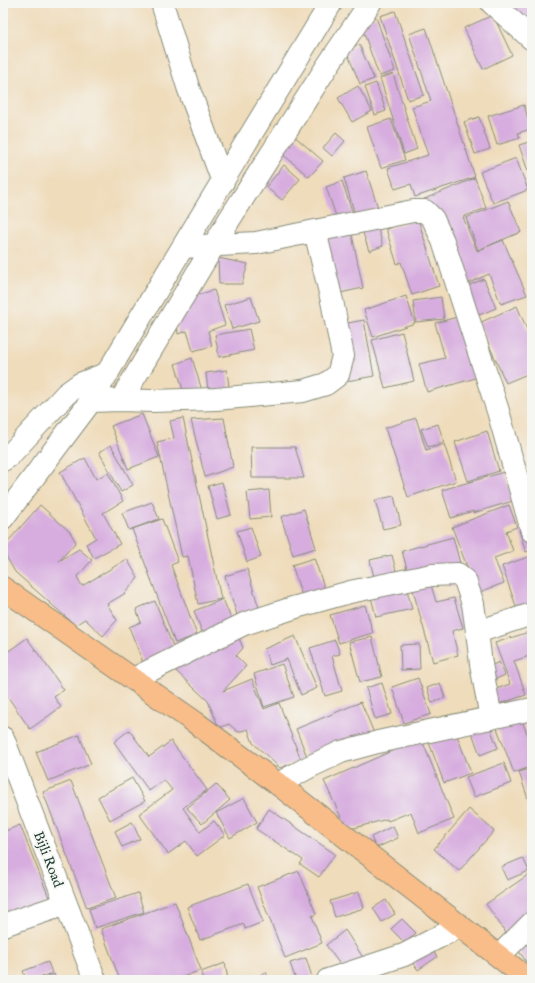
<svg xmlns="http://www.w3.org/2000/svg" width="535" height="983" viewBox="0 0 535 983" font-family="'IM FELL English',serif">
<rect width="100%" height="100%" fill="#f6f6f2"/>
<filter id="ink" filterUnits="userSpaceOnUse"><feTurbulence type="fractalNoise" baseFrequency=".025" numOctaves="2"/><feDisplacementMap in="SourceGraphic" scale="8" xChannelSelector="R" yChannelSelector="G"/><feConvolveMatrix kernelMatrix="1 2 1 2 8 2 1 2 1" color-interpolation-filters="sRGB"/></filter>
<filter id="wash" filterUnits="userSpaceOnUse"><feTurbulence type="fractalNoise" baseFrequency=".012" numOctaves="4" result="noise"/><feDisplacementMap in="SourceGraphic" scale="16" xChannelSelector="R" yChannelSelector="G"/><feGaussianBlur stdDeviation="0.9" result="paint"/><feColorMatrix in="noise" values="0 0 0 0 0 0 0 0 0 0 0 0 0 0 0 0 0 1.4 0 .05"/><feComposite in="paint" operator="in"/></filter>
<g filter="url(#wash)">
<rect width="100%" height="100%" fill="#efdcbb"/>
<g id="blocks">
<!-- building -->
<path fill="#d7addf" d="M521 3H532V18L516 25 509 8Z
M395 11 424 95 408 100 380 16Z
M493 15 512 55 483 69 464 28Z
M376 17 395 71 379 76 360 22Z
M426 28 475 177 415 197 411 184 395 189 388 168 428 155 412 107 431 101 409 34Z
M359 44 374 79 360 84 346 50Z
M393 74 417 149 404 154 380 78Z
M376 83 386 111 375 115 365 87Z
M358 86 372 111 352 122 338 98Z
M524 105 531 129 518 133 520 138 497 145 488 116Z
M479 117 490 149 475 154 464 122Z
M391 119 405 160 381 168 367 127Z
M336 133 345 141 332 156 323 148Z
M292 134 323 161 309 177 278 150Z
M532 141V183L519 145Z
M516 158 528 190 493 203 480 172Z
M284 165 300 179 282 200 266 187Z
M366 171 379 211 356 218 344 178Z
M475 178 486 208 463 217 477 251 503 240 527 295 501 304 489 274 458 288 422 200Z
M342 181 354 217 338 222 326 187Z
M508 201 521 232 478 250 466 218Z
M418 219 439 286 412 295 401 262 397 264 386 229Z
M377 226 383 246 369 251 362 230Z
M351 230 363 288 331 295 318 238Z
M218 258 248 264 242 284H219Z
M484 279 496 308 472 318 460 289Z
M214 290 225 325 208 331 212 346 193 351 187 331 178 334 176 313 184 299Z
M406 296 415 323 373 337 364 310Z
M251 297 259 321 232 329 224 305Z
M441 297 444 319 416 322 413 301Z
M517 306 532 341V372L506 383 479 323Z
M461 316 479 377 427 392 419 364 445 358 435 323Z
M364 320 374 376 347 381 337 325Z
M249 329 254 350 219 357 215 335Z
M402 332 414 381 385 388 372 340Z
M192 358 204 397 187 402 175 364Z
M227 370 230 396 209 399 206 373Z
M142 414 159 457 128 469 111 426Z
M183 418 221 599 198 604 188 556 182 557 157 442 174 438 170 421Z
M224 418 233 467 205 477 191 420Z
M416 418 426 450 444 444 456 481 408 497 385 428Z
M438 424 444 442 428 447 421 429Z
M487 431 499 471 468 481 455 442Z
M111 445 133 485 121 492 99 452Z
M251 447H295L304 478H252Z
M85 458 96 479 108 473 123 501 103 513 120 544 94 558 86 544 96 538 60 472Z
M504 472 513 501 473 513V511L451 518 442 490Z
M222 482 231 515 217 519 208 486Z
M269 490 271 517 250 519 247 492Z
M394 496 401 525 383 529 375 500Z
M152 502 159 519 129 530 122 513Z
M40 505 70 532 76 542 59 561 79 549 92 560 77 577 82 586 127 559 138 578 124 594 107 604 117 620 103 636 85 619 75 625 15 572 3 551V547Z
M509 505 517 527 506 531 513 551 494 558 504 583 477 593 452 527Z
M304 509 316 548 293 555 281 517Z
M162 519 178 562 171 565 197 635 175 643 132 529Z
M532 526V550L526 552 519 530Z
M251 527 261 557 247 562 237 531Z
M453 537 465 582 448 586 443 566 427 571 436 602 454 598 463 628 452 631 458 655 433 662 402 551Z
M392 555 400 587 406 586 412 609 376 617 371 597 378 595 370 560Z
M531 556 532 604 517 609 502 566Z
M314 558 329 601 306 609 292 565Z
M247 569 259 608 237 615 225 576Z
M223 599 243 648 236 656 246 666 223 691 252 679 264 709 279 703 301 760 280 768 253 743 248 729 238 732 229 724 219 728 208 701 176 671 171 660 146 670 129 627 141 622 136 609 155 601 176 654 206 642 194 611Z
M365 605 373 633 339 643 330 615Z
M532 631V655L514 661 526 695 493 706 488 692 510 684 495 643Z
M295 636 317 688 301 695 287 659 270 665 264 649Z
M372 637 382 677 360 682 349 642Z
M27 638 64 690 54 697 61 707 30 729 3 690V655Z
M335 640 340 654 332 656 342 691 325 696 310 648Z
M419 644 420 669 401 670 400 645Z
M499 662 505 675 492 681 486 668Z
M282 664 294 697 264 707 254 674Z
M418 678 431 714 404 723 392 687Z
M382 683 392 714 375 719 366 688Z
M440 683 445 698 432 703 427 688Z
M361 702 376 738 310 764 296 729Z
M519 714 532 745V766L514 773 495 723Z
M488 723 498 748 480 755 471 730Z
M129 730 149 757 171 741 207 790 183 808 200 832 214 821 225 835 197 856 186 841 168 854 139 814 172 790 164 780 149 791 114 742Z
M455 730 471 773 444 783 428 740Z
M79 735 91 764 48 781 36 752Z
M421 738 454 819 419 833 411 812 388 821 387 819 347 830 324 781Z
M504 763 511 783 474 797 466 777Z
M532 768V811L519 772Z
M132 778 145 801 110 820 98 797Z
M71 781 116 898 87 908 43 792Z
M216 784 230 800 202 824 187 808Z
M244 798 257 822 230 838 216 813Z
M269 809 335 854 319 877 300 864 303 860 256 829Z
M469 809 494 831 459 871 434 849Z
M132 822 140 839 122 847 115 831Z
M20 825 50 900 3 920V882L6 881 3 874V853L8 851 3 838V832Z
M393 826 398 838 376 848 371 837Z
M523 858 529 871 507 880 501 867Z
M299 871 316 914 312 916 322 943 285 958 257 887Z
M532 872V970L486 904Z
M248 884 263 922 245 929 244 924 200 940 187 907Z
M359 892 364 908 335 917 330 901Z
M138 893 144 912 95 928 89 909Z
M386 900 395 914 382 922 373 908Z
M175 902 201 970 175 980H120L101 929Z
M402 919 416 933 405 943 391 929Z
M345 930 366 962 346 973 326 945Z
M429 945 437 957 418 970 410 958Z
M306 958 313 980H296L290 963Z
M48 962 52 973 32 980H26L23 971Z
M225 963 228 980H203L201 972Z
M266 972 269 980H251Z
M54 974 56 980H37Z"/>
</g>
</g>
<g filter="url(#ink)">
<use href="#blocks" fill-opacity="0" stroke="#878c78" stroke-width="1"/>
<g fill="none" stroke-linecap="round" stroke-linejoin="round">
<defs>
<path id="minor" d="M162 3 188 87 223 182
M492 3 532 39
M183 247 256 243 413 211H425L433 219 443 241 498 411 532 531
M121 400 152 401 216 399 303 391 326 384 338 375 343 356 332 301 315 231
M91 401 121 400 229 220 328 65 370 3
M3 460 9 456 66 394 80 384 108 373
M3 518 91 401 101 384C176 256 254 130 331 3
M477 632 532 614
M133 679 244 624 296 607 350 592 432 575 458 574 465 580 473 604 477 632 481 664 491 718
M3 738 95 980
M278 784 309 767 341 752 378 742 532 709
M3 925 66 904
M499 956 532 923
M328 980 404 955 460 926"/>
<path id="major" d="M3 588 196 723 278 784 529 980"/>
</defs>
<!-- minor casing -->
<use href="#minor" stroke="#878c78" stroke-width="24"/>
<!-- major casing -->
<use href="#major" stroke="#878c78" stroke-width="24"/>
<!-- minor -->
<use href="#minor" stroke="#fff" stroke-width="22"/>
<!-- major -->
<use href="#major" stroke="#f8bd89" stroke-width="22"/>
</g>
</g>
<g text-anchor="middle" stroke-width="4" stroke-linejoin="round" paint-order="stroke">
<!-- street labels -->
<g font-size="14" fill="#1f3d34" stroke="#f6f6f2">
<text transform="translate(49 859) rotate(69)" y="5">Bijli Road</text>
</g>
</g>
<!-- margin -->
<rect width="535" height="983" fill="none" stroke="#f6f6f2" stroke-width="16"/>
</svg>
